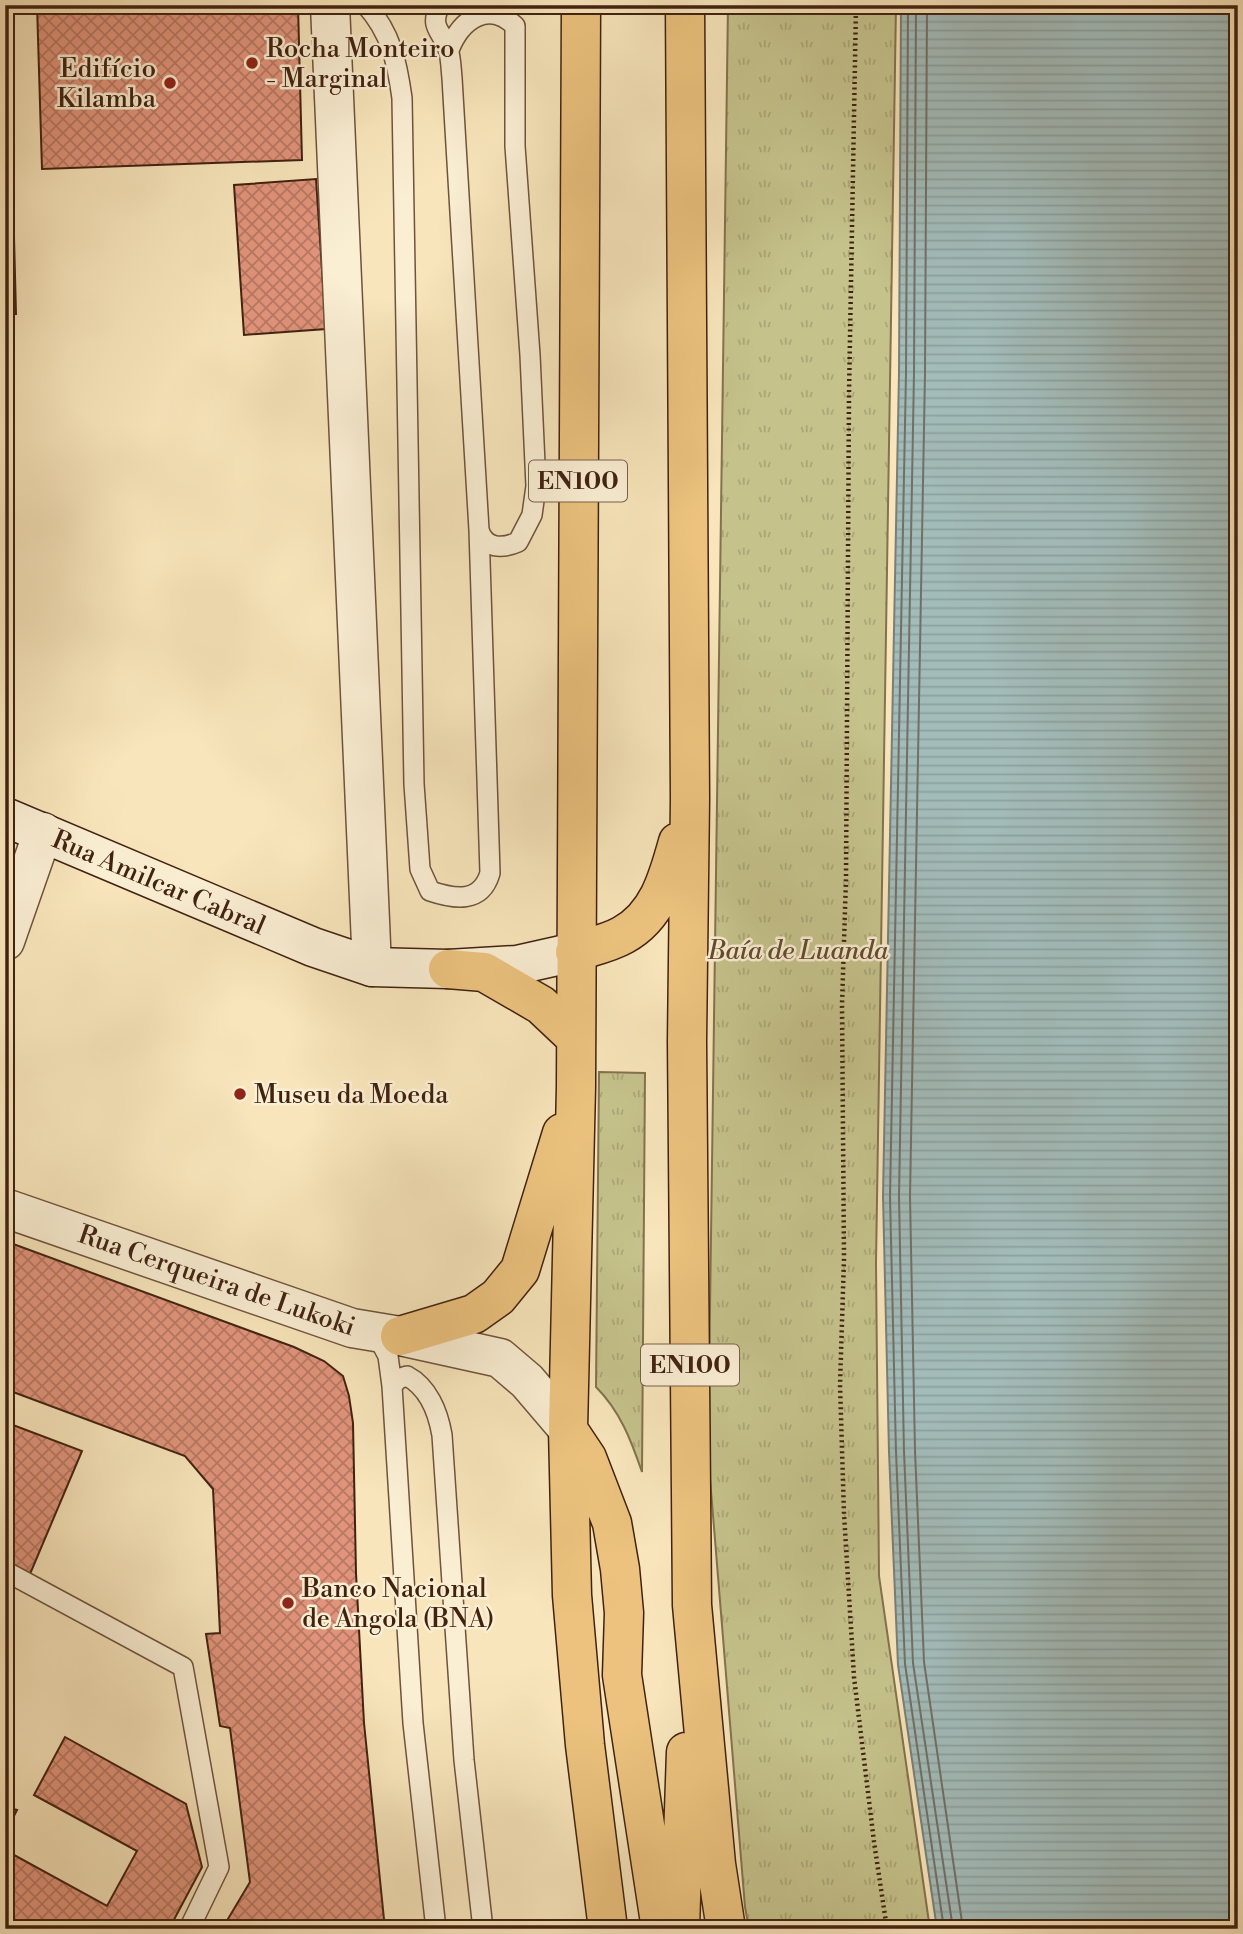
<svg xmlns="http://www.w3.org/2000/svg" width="1243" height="1934" viewBox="0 0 1243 1934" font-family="'Libre Bodoni',serif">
<defs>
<pattern id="grass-tufts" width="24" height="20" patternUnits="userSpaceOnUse" patternTransform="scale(1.75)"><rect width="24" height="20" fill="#c5c28b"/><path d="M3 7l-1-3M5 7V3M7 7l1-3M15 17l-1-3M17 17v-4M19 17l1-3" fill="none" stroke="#aaa677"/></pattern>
<pattern id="water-rules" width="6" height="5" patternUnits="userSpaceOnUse" patternTransform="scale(1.75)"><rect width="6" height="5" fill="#a2bcba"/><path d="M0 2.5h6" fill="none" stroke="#8da19f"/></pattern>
<pattern id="building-cross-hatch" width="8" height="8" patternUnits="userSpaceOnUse" patternTransform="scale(1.75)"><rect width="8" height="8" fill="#e1947b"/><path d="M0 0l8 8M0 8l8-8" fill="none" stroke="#b87863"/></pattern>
</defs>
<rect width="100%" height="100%" fill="#f8e5bb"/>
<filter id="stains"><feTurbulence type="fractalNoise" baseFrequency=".00286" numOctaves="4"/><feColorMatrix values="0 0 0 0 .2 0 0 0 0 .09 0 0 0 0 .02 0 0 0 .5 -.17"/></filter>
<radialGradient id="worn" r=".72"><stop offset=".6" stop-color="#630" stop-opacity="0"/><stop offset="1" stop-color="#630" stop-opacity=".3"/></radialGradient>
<!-- grass -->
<path fill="url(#grass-tufts)" stroke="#83724e" stroke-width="2" d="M728 5H896L876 1263 879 1576 930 1929H749L745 1907 708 1454Z
M599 1072 645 1073 642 1472C631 1440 620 1411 596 1387Z"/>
<!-- water -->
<path fill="url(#water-rules)" stroke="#7b7e76" stroke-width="2" d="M901 5H1238V1929H937L898 1665 889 1452 883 1196 899 373Z"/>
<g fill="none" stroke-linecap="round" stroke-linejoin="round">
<!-- shore -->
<path stroke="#726f66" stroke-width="2" d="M908 5 906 373 890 1196 896 1452 905 1664 944 1929
M916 5 914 373 899 1196 904 1452 913 1663 953 1929
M927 5 925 373 910 1196 915 1451 924 1662 963 1929"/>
</g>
<!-- building -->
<path fill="url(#building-cross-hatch)" stroke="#412211" stroke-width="2" d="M5 5H8L16 314H5Z
M37 5H298L302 160 42 169Z
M316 179 326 329 244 335 234 185Z
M5 1241 294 1347 324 1361 343 1376 349 1396 353 1423 356 1573 364 1723 385 1929H222L250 1882 230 1728 220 1726 206 1634 220 1633 213 1489 185 1456 5 1389Z
M5 1422 82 1451 30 1574 5 1560Z
M65 1737 186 1804 202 1867 169 1929H5V1850L107 1906 137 1851 34 1795Z
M5 1807 17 1810 5 1834Z"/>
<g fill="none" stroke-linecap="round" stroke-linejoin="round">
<defs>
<path id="service" d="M366 5C391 33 397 62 402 98L414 784 420 869 430 891C454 899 481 904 490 873L479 530 452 78C451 69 451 57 448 49 441 29 429 28 440 5
M449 50C461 19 489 0 515 26V146L530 355 536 486 532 515 518 542C502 549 485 549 479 530
M373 1334 377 1335 388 1356 392 1386
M5 1571 183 1667 219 1867 189 1929
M436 1929 413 1723 392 1386 398 1379 407 1376C428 1387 438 1412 442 1435L464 1760 483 1929"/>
<path id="minor" d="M330 5 372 967
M5 941 43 832"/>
<path id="tertiary" d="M5 1208 352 1328 400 1336 500 1358 527 1381 568 1429"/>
<path id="secondary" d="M5 817 313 947 372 967 448 969 517 965 575 952"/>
<path id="primary" d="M581 5 576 1087 568 1429 572 1595 585 1745 608 1929
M685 5 690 799 687 1041 692 1605 716 1864 726 1929
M575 952C590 947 609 943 623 935 658 916 668 878 678 842
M448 969 484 972 541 1005 576 1038
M400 1336 474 1314 498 1297 520 1270 562 1133
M571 1434 587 1458 612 1523 620 1569 624 1613 622 1675 661 1929
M680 1927 686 1752"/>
</defs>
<!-- service casing -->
<use href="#service" stroke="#6f533c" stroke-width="22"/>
<!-- minor casing -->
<use href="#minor" stroke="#6f533c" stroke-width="41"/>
<!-- tertiary casing -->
<use href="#tertiary" stroke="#6f533c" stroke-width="41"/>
<!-- secondary casing -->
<use href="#secondary" stroke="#412211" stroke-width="41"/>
<!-- primary casing -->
<use href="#primary" stroke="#412211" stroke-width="41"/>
<!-- path -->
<path stroke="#412211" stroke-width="4.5" stroke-dasharray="2 3.5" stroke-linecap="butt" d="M856 5 849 394 846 878 842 1005 844 1258 840 1385 844 1514 854 1677 874 1842 887 1929"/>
<!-- service -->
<use href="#service" stroke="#faeed3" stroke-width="19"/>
<!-- minor -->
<use href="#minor" stroke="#faeed3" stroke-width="38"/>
<!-- tertiary -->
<use href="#tertiary" stroke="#faeed3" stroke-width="38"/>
<!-- secondary -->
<use href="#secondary" stroke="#faeed3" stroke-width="38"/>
<!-- primary -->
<use href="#primary" stroke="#ecc27e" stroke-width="38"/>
</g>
<!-- markers -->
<g fill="#8f2418" stroke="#faeed3" stroke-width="2.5">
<circle cx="252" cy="63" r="7"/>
<circle cx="170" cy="83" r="7"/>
<circle cx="240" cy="1094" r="7"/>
<circle cx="288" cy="1603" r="7"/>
</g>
<g text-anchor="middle" stroke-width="5" stroke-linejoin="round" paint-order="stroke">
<!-- shield labels -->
<g fill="#faeed3" stroke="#785f4b" stroke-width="2">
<rect x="529" y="460.5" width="98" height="41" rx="5"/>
<rect x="641" y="1344.5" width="98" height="41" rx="5"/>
</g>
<g font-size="24" font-weight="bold" fill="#412211">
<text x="578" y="489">EN100</text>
<text x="690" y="1373">EN100</text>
</g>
<!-- poi labels -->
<g font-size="26" fill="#412211" stroke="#faeed3" text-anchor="start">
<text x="266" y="57">Rocha Monteiro<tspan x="266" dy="30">- Marginal</tspan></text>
<text x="156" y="77" text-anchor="end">Edifício<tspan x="156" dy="30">Kilamba</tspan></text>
<text x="254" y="1103">Museu da Moeda</text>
<text x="302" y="1597">Banco Nacional<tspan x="302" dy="30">de Angola (BNA)</tspan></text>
</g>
<!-- street labels -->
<g font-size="26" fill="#412211" stroke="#faeed3">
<text transform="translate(159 882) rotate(23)" y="9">Rua Amilcar Cabral</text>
<text transform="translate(217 1280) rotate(19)" y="9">Rua Cerqueira de Lukoki</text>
</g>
<!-- park labels -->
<g font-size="26" font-style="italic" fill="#624a30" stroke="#faeed3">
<text x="798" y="959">Baía de Luanda</text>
</g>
</g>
<!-- margin -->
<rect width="1243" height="1934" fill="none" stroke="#f8e5bb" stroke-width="28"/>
<rect x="7" y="7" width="1229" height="1920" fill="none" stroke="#412211" stroke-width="3.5"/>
<rect x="14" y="14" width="1215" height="1906" fill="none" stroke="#412211" stroke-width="2"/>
<rect width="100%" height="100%" filter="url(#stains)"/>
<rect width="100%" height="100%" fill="url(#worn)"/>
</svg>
